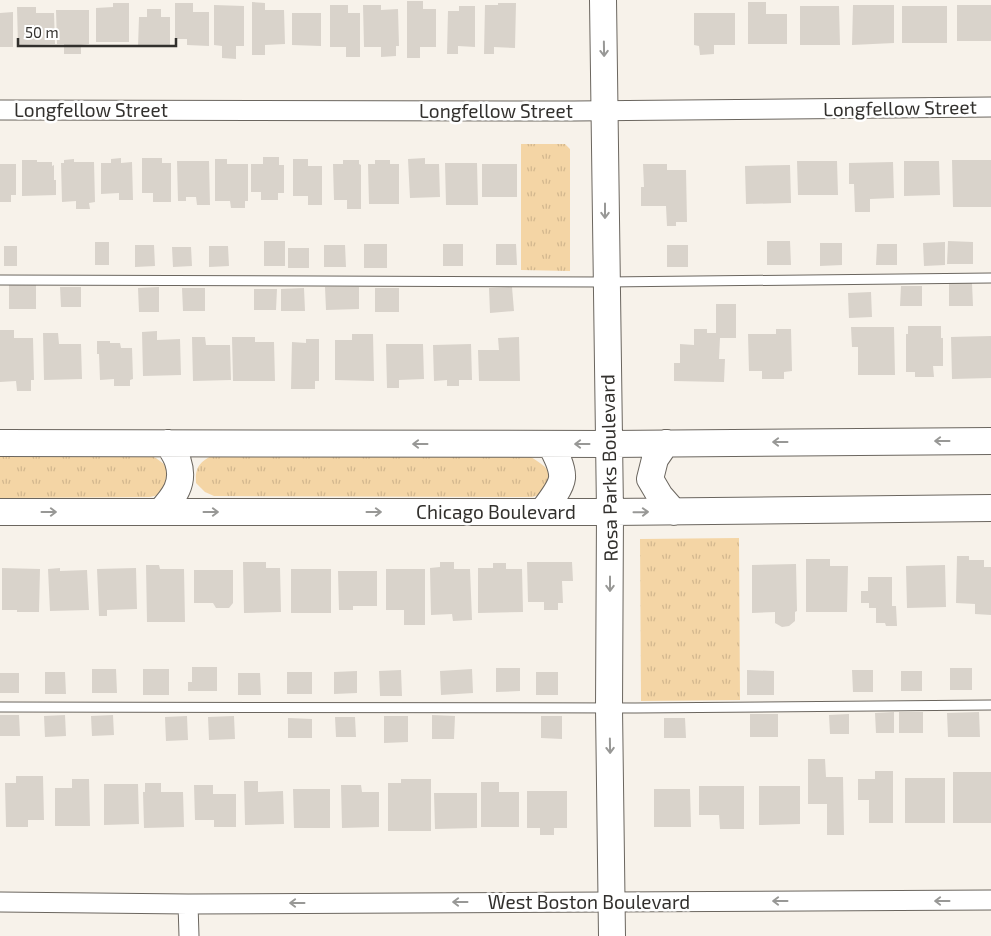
<svg xmlns="http://www.w3.org/2000/svg" width="991" height="936" viewBox="0 0 991 936" font-family="'Exo 2',sans-serif">
<defs>
<pattern id="grass-tufts" width="24" height="20" patternUnits="userSpaceOnUse" patternTransform="scale(1.25)"><rect width="24" height="20" fill="#f4d5a5"/><path d="M3 7l-1-3M5 7V3M7 7l1-3M15 17l-1-3M17 17v-4M19 17l1-3" fill="none" stroke="#d2b78e"/></pattern>
</defs>
<rect width="100%" height="100%" fill="#f7f2ea"/>
<!-- grass -->
<path fill="url(#grass-tufts)" d="M521 144H565L570 149V271L521 270Z
M0 454H148C170 465 173 471 163 494L150 497 0 498Z
M215 454 531 457C550 469 554 472 543 494L532 497 214 496 205 492 196 483C195 466 200 462 215 454Z
M739 538 740 700 641 701 640 539Z"/>
<!-- building -->
<path fill="#d9d3cb" d="M407 1H423V9H436V47H420V58H407Z
M252 2 265 3V10H284L285 44 265 45V55H252Z
M748 2H766V14H787V44H748Z
M113 3H129V42H96V8L113 7Z
M175 3H193V12H209V46L187 45V39H175Z
M498 3H516L515 48 494 47V54H484L485 5H498Z
M214 5 244 6V46H236V59L222 58V46L214 45Z
M330 5H348V13H360V57H346V47H330Z
M363 5H381V10L398 9 399 46H396V56L381 57V47H364Z
M853 5H894V43L852 45Z
M957 5H991V41H957Z
M459 6H475V47L458 46V54H447L448 11H459Z
M800 6H839L840 45H800Z
M902 6H947V43H902Z
M17 7H36V13H54L55 44 18 45Z
M147 9H161V17H170V47H138L139 17H147Z
M56 10H89V44L81 45V54H64V44H57Z
M13 12V47H0V13Z
M292 13H321V46L292 45Z
M694 13H735V45H714V54L700 55 699 46 694 45Z
M263 157H279V165H284V193H278V200H261V192H251V164H263Z
M121 158V163L132 162 133 200H119V193L101 194V163H111V159Z
M142 158H162V163H171V202H153V193H142Z
M425 158V164H439L440 197 410 198 408 159Z
M74 159V162H94L95 202 89 203 90 209H76V201L62 202 61 163H64V160Z
M215 159H227V164H248V201H245V208H231L230 201H215Z
M293 159H308V166H322V205H308V196H293Z
M22 160H37V162H52V166L54 165V180H56V195L22 196Z
M343 160H359V164L361 165V209H347V200H334L333 164H343Z
M375 160H390V164H399V204H369L368 164H375Z
M952 160H991V207H953Z
M177 161H209L210 205H197L196 197H186V201H178Z
M797 161H837L838 195H798Z
M904 161H939L940 195 904 196Z
M893 162 894 198 870 199V212H855L854 184H849V163Z
M445 163H477L478 205H446Z
M0 164H16V195H11V202H0Z
M482 164H517V197H482Z
M643 164H667V170H686L687 222H676V226H667L666 206H641V187H644Z
M790 165 791 203 746 204 745 166Z
M264 241H285V266H264Z
M767 241H790L791 265H767Z
M948 241 973 242V264H947Z
M95 242H109V265H95Z
M945 242V265L924 266 923 243Z
M820 243H842V265L820 266Z
M364 244H387V268H364Z
M443 244H463V266H443Z
M496 244H516L517 265H496Z
M877 244H897V265H876Z
M135 245H154L155 266 135 267Z
M324 245H345L346 267H324Z
M667 245H688V267H667Z
M4 246H17V266H4Z
M209 246H228L229 266 209 267Z
M172 247H191L192 266 173 267Z
M288 248H309V268H288Z
M949 283H972L973 306H949Z
M9 285H36V309H9Z
M901 286H922V306H900Z
M60 287H81V307H61Z
M159 287V312H139L138 288Z
M325 287H359V309L326 310Z
M512 287 514 311 490 313 489 288Z
M182 288H205V311H183Z
M304 288 305 311H281V289Z
M375 288H399V312H375Z
M254 289H277L276 310H254Z
M871 292 872 317 849 318 848 293Z
M716 304H736V338H720L719 359H725L724 382 674 381V363H680V344L694 345V329H707V333H716Z
M908 326H941V338H943V366H933L934 377H915V372H906V334H908Z
M851 327H894L895 375H858V347H852Z
M776 329H791L792 371 784 372V379H762V371H749L748 334H776Z
M0 330H14V338H33L34 380H31V391H17L16 381 0 382Z
M157 331V340L180 339 181 375 143 376 142 332Z
M43 333H58L59 344H81L82 379 44 380Z
M352 334H373L374 381 335 380V340H352Z
M991 336V378L952 379 951 337Z
M192 337H205L206 345H230L231 380 193 381Z
M232 337H255V342H274L275 381H233Z
M519 337 520 381H479L478 350H499L498 338Z
M306 339H319V381H315V389H291L292 342 306 343Z
M97 341H110V343H120L121 348H132L133 379 130 380V386H114V379L100 380 99 354H97Z
M386 344H423L424 379 399 380V388H387Z
M471 344 472 380H459V386H447V380L434 381 433 345Z
M957 556H969V560H984V567H991V615L975 614V604L956 603Z
M806 559H830V566H848L847 612H806Z
M243 562H266V568H280L281 612 244 613Z
M440 562H454V569H470L472 620 453 621 452 614 431 615 430 568 440 567Z
M527 562H572L573 581H562L563 603H558V610H544V602H528Z
M493 563H506V569H522L523 612 478 613V568H493Z
M796 564 797 611 795 612V621L789 626 782 627 775 623V612L752 613V565Z
M146 565H159L160 569H184L185 622H147Z
M945 565 946 607 907 608 906 566Z
M2 568 40 569 39 612H17V610H2Z
M60 568V571L87 570 89 610 50 611 48 569Z
M136 568 137 609 107 610V616H99L97 569Z
M291 569H331V613H291Z
M386 569H425V625H404V610H386Z
M194 570H233V603L229 608H216L213 603H194Z
M338 571H377V606H353V610H339Z
M868 577H892V606H896L897 626H886L885 623H876V608H869V603H861V591H868Z
M192 667H217V691H188V682H192Z
M496 668H520V691L496 692Z
M950 668H972V690H950Z
M92 669H116L117 693H92Z
M143 669H169V695H143Z
M472 669 473 693 441 695 440 671Z
M401 670 402 696H380L379 671Z
M747 670 774 671V695H747Z
M852 670H873V692H853Z
M357 671V693L334 694V672Z
M901 671H922V691H901Z
M45 672H65L66 694H45Z
M287 672H312V694H287Z
M536 672H558V695H536Z
M0 673H19V693H0Z
M238 673H260L261 695H238Z
M894 712V733H876L875 713Z
M899 712H923V733H899Z
M979 712 980 737H948L947 713Z
M750 714H778V737H750Z
M849 714V734H830L829 715Z
M0 715H19L20 736H0Z
M65 715 66 736 45 737 44 716Z
M113 715 114 735 92 736 91 716Z
M432 715 455 716 454 739H432Z
M187 716 188 740 166 741 165 717Z
M234 716 235 739 209 740 208 717Z
M384 716H408V742L384 743Z
M541 716H562V739L541 738Z
M335 717H355L356 737H336Z
M288 718 312 719V738H288Z
M664 718H685L686 738H664Z
M808 759H825L826 777H843L844 835H827V804H808Z
M875 771H893V823H869V800H858V779H875Z
M953 772H991V823H953Z
M16 776H43L44 820H28V827H6L5 783H16Z
M905 778H945V823H905Z
M72 779H89L90 826H55V788H72Z
M401 779H431V831H388V783H401Z
M244 781H258V792L283 791 284 824 245 825Z
M481 782H499V792H519V827H481Z
M145 783H161V792H183L184 827 144 828 143 792H145Z
M104 784H138L139 824 104 825Z
M194 785H213V794H236V827H214V820H195Z
M341 785H361L362 792H379V827L342 828Z
M699 786H744V829H720L719 815H699Z
M759 786H800V824L759 825Z
M293 789H330V828H294Z
M654 789H690L691 827H654Z
M527 791H567V828H554V835H540V828H527Z
M434 793H477V828L435 829Z"/>
<g fill="none" stroke-linecap="round" stroke-linejoin="round">
<defs>
<path id="lane" d="M0 280 606 282 991 278
M0 707 635 708 991 705"/>
<path id="street" d="M0 110 574 111 991 107
M0 902 188 904 991 900
M188 904 189 936"/>
<path id="secondary" d="M603 0 610 512 609 708 612 936
M0 443 609 444 991 441
M666 443 655 459 650 479 660 496 674 512
M0 512H610L991 508
M160 512C174 497 185 483 178 462 176 455 171 449 168 443
M542 512C548 504 561 488 562 478 563 468 555 452 550 444"/>
</defs>
<!-- lane casing -->
<use href="#lane" stroke="#6b665f" stroke-width="11"/>
<!-- street casing -->
<use href="#street" stroke="#6b665f" stroke-width="21"/>
<!-- secondary casing -->
<use href="#secondary" stroke="#6b665f" stroke-width="28"/>
<!-- lane -->
<use href="#lane" stroke="#fff" stroke-width="9"/>
<!-- street -->
<use href="#street" stroke="#fff" stroke-width="19"/>
<!-- secondary -->
<use href="#secondary" stroke="#fff" stroke-width="26"/>
</g>
<!-- one-way arrows -->
<defs><path id="oneway-shaft" d="M-6 0H5M1.5-3L5.5 0L1.5 3" fill="none" stroke-width="1.6" stroke-linecap="round" stroke-linejoin="round" transform="scale(1.25)"/></defs>
<g stroke="#989896">
<use href="#oneway-shaft" transform="translate(604 49) rotate(89)"/>
<use href="#oneway-shaft" transform="translate(605 211) rotate(90)"/>
<use href="#oneway-shaft" transform="translate(942 441) rotate(180)"/>
<use href="#oneway-shaft" transform="translate(780 442) rotate(180)"/>
<use href="#oneway-shaft" transform="translate(420 444) rotate(-180)"/>
<use href="#oneway-shaft" transform="translate(582 444) rotate(-180)"/>
<use href="#oneway-shaft" transform="translate(49 512)"/>
<use href="#oneway-shaft" transform="translate(211 512)"/>
<use href="#oneway-shaft" transform="translate(374 512)"/>
<use href="#oneway-shaft" transform="translate(641 512) rotate(-1)"/>
<use href="#oneway-shaft" transform="translate(610 584) rotate(90)"/>
<use href="#oneway-shaft" transform="translate(610 746) rotate(89)"/>
<use href="#oneway-shaft" transform="translate(780 901) rotate(180)"/>
<use href="#oneway-shaft" transform="translate(942 901) rotate(180)"/>
<use href="#oneway-shaft" transform="translate(460 902) rotate(180)"/>
<use href="#oneway-shaft" transform="translate(297 903) rotate(180)"/>
</g>
<g text-anchor="middle" stroke-width="5" stroke-linejoin="round" paint-order="stroke">
<!-- street labels -->
<g font-size="19" fill="#32302d" stroke="#fff">
<text transform="translate(900 108) rotate(-1)" y="7">Longfellow Street</text>
<text x="91" y="117">Longfellow Street</text>
<text x="496" y="118">Longfellow Street</text>
<text transform="translate(609 468) rotate(-91)" y="7">Rosa Parks Boulevard</text>
<text x="496" y="519">Chicago Boulevard</text>
<text x="589" y="909">West Boston Boulevard</text>
</g>
</g>
<!-- scale -->
<path d="M18 38v8h158v-8" fill="none" stroke="#32302d" stroke-width="2.5"/>
<text x="25" y="38" font-size="15" fill="#32302d" stroke="#ffffff" stroke-width="4" paint-order="stroke">50 m</text>
</svg>
